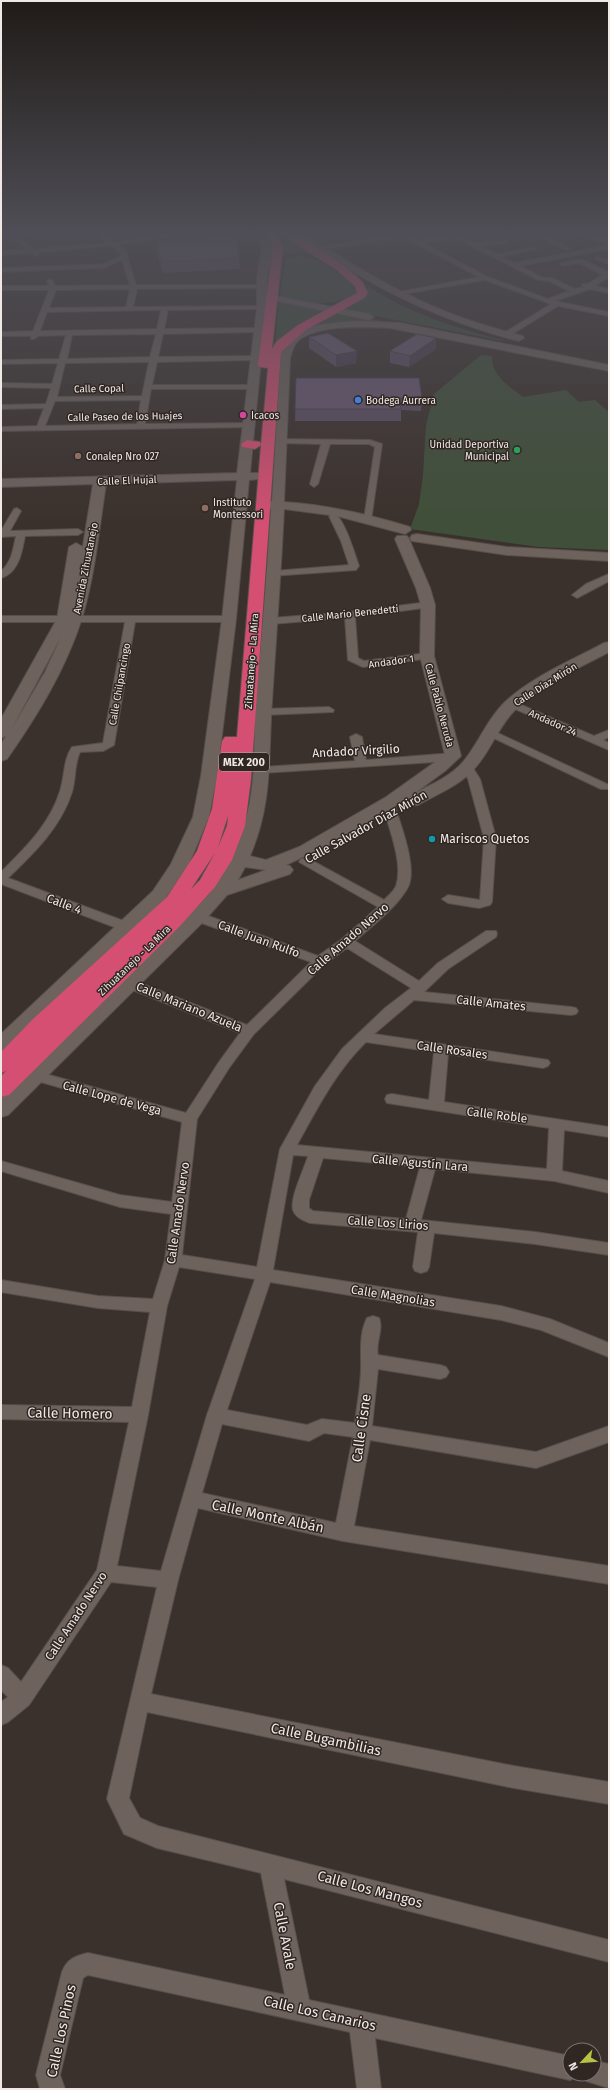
<svg xmlns="http://www.w3.org/2000/svg" width="610" height="2090" viewBox="0 0 610 2090" font-family="'Fira Sans',sans-serif">
<rect width="100%" height="100%" fill="#3b312c"/>
<!-- green -->
<path fill="#404f39" d="M271 232H278L317 255 300 252 280 255Z
M298 256C314 255 348 276 356 290L355 293C340 306 298 306 281 297L280 293 286 260 288 258Z
M368 286C407 313 458 329 504 340L503 341 340 309 366 292Z
M279 301 329 309 275 342Z
M335 312 399 324 306 330Z
M481 355 492 356C491 375 510 387 523 397L566 390 579 402 595 400 609 412V550L539 547 410 529 419 504 423 475 426 425 434 394Z"/>
<g fill="none" stroke-linecap="round" stroke-linejoin="round">
<defs>
<path id="street" d="M7 232H45L19 236 33 249 107 243 95 232H102L114 242 181 232H196L118 245 126 252 136 285H265L266 286 263 288 137 289 133 307 264 306 265 307 262 309 168 310 164 329 258 328 262 330 258 332 163 334 158 357 255 356 259 358 255 360 157 362 152 385H252L256 387 252 389H151L145 424 249 423H252V427L1 431V427L37 426 44 408 1 409V405L46 404 51 388 1 387V383L52 384 58 363 1 364V360L59 359 66 335 38 336 34 339H31V336H1V332L33 331 49 290H1V286H49L47 281 50 279 52 280 55 286 130 285 122 260 104 268 1 272V268L104 264 121 256 120 253 112 246 38 252 39 254 36 256 30 253 1 255V251L26 249 12 237 1 238V234L8 233ZM130 289 126 307 49 308 56 290ZM161 310 157 329 40 331 47 312ZM156 334 150 357 67 359 72 335ZM149 362 142 396 57 397 65 363ZM141 400 137 424 45 426 55 401Z
M395 232H403L418 240 457 234 476 243 508 240 509 241 506 243 481 246 497 254 534 247 537 249 502 257 514 263 609 245V249L520 266 541 277 552 278 575 289 583 287 582 284H588L602 275 580 263 563 266 561 265V263L581 259 609 272V277L595 286 609 289V293L590 289 555 301 609 312V316L558 306 507 337H504V333L551 304 485 280 397 295V293L399 292 479 277 403 237 320 250 317 248 397 234ZM456 238 538 280 549 281 569 291 548 299 488 277 423 243Z
M534 232H539L571 249 566 250 534 234Z
M569 232H579L609 240V244Z
M596 257 609 260V264L596 259Z
M278 439 370 440 382 444 371 521H365L364 519 375 447 369 444H330L318 484 314 487 310 484 321 444 281 443 277 441Z
M17 508 21 511 10 531 78 529 83 532 78 535 25 536C22 551 19 573 1 578V571C12 562 13 549 16 536L1 537V531L14 509Z
M333 513C344 516 355 555 359 566L356 570 271 576 269 574 274 571 349 565 341 541 329 516Z
M609 574V581L577 598 572 595 586 584Z
M428 602 431 603V607L355 617 358 658 364 661 427 653 431 654 432 656 431 658 363 667 348 660 345 618 271 624 266 621 271 618 350 612Z
M1 616H229L234 619 229 622H135L114 745 103 751 80 752C74 765 76 779 72 792 61 827 34 853 8 878L132 924 133 927 132 930H122L1 884V872C25 848 50 824 60 791 65 776 63 760 72 747L103 743 125 622H1Z
M512 701 594 736 609 730V737L603 740 609 743V750L508 706 507 704 508 702Z
M329 707 334 710 333 712 263 715 258 712 263 709Z
M489 729 609 785V789H601L485 734 483 732 485 730Z
M356 734 362 737 366 760 453 753 459 756 457 758 435 762 262 773 256 770 262 767 355 761 350 737Z
M467 764 471 765 480 779 496 838 492 902 490 905 479 908 448 903 442 899 448 895 480 900 484 838 468 779 461 767Z
M388 799 394 803C400 824 419 870 407 889 395 909 372 926 355 941L419 981 438 963 486 931H496L497 934 496 937 448 969 424 992 571 1007 576 1008 578 1011 576 1014 571 1015 414 1000 374 1034 548 1060 550 1063 548 1066 543 1068 448 1054 444 1102 609 1127V1137L564 1130 562 1171 609 1181V1193L554 1181 435 1169 421 1220 535 1232 609 1243V1255L535 1244 434 1233 429 1267 427 1271 421 1273 415 1271 413 1267 418 1232 310 1223C304 1221 295 1217 293 1210 290 1197 304 1170 308 1156L293 1155 273 1270 501 1306 550 1319 609 1343V1357L541 1330 501 1320 270 1282 227 1410 307 1425 322 1419 355 1423C357 1403 362 1381 361 1361 361 1346 360 1332 367 1318L373 1316 379 1318C384 1329 375 1343 378 1355L440 1365 446 1367 449 1372 446 1377 440 1379 378 1369 372 1426 536 1452 609 1426V1442L536 1468 370 1440 354 1526 609 1566V1584L343 1541 198 1508 178 1580 151 1694 514 1766 609 1782V1804L514 1788 147 1712 129 1798 140 1818 158 1826 609 1940V1962L284 1879 309 2000 570 2056V2074H579L578 2076 570 2080 375 2038 381 2089H357L350 2032 88 1975 83 1978 60 2075 65 2089H40L36 2075 62 1972C67 1959 75 1956 88 1953L285 1995 261 1873 157 1848 124 1834 107 1799 157 1587 111 1582 29 1705 8 1722 1 1725V1702L8 1697 1 1690V1665L8 1668 21 1682 97 1570 129 1422 1 1419V1405L132 1407 150 1312 98 1308 1 1292V1280L98 1296 153 1299 165 1260 171 1214 120 1207 1 1171V1161L120 1195 172 1202 182 1122 30 1079 28 1076 30 1073 35 1071 186 1113 219 1062 240 1033 125 987 123 984 125 981H135L247 1025 311 962 193 920 192 917 193 914H203L318 956 342 939 378 907 299 862 301 859H309L384 900C388 896 394 891 396 886 404 863 388 826 382 803ZM347 948 411 988 385 1008 342 1049 315 1086 280 1149 257 1267 182 1255 197 1119 229 1068 254 1034 325 964ZM366 1042 434 1052 429 1100 392 1094 387 1095 385 1099 387 1103 549 1128 547 1169 297 1145C317 1109 336 1071 366 1042ZM323 1158 420 1167 406 1219 313 1211 309 1208V1200ZM179 1267 255 1279 207 1415 161 1571 117 1566 148 1415 167 1306ZM222 1424 309 1441 324 1433 353 1437 336 1523 202 1493Z
M594 2061 609 2064V2088L586 2081 582 2074H594Z"/>
<path id="secondary" d="M254 232H262L272 248 267 277V297L271 295 369 314 374 317 369 320 267 299 250 473H261L263 476 261 479 249 480 236 619 217 776 209 817 189 864 165 899 8 1050 1 1052V1034L153 891 171 864 193 817 201 776 222 619 237 480 106 484C99 529 95 575 82 618 66 669 37 716 7 759L1 761V744L6 736 1 738V719L57 619 69 547 76 543 83 547 76 589 93 484 1 487V479L237 473 257 307V277L262 248ZM61 637 45 672 11 730Z
M290 232H300C337 254 372 278 411 296 446 314 484 326 523 336L524 338 519 341C448 323 389 295 328 257 316 249 298 242 290 232Z
M358 321 401 323 609 365V371L390 328C364 327 321 324 299 340 293 345 292 352 290 359L284 502C327 505 368 514 410 527L411 530 405 534 337 516 284 509C281 573 276 637 272 701 268 757 273 802 250 856L266 860 299 847 386 797 445 755 420 656 421 605 416 588 395 539 397 536H407L409 539 430 588 435 605 434 656 461 756 445 771 415 793C432 784 451 776 463 762 479 743 487 719 505 702 533 676 571 661 604 643L609 642V652C577 669 542 684 516 709 498 726 491 751 474 769 459 786 437 794 418 805L412 806 406 805 404 800 339 840 286 865 290 866 293 870 290 874 227 895 204 921 8 1115 1 1117V1098L200 904C232 871 249 824 253 778 255 752 254 726 256 699 262 636 267 572 271 509L262 508 260 505 262 502 272 501 281 351C291 323 334 323 358 321ZM245 867 266 870 238 880Z
M417 534 507 547 609 553V561L507 555 412 541 410 538 412 535Z"/>
<path id="highway" d="M264 232H274L283 246 272 349 277 341 298 325 357 293 355 286 337 270 277 232H289L331 257 355 275 363 283 368 293 364 298 306 330 281 352 251 779 245 826 232 860 215 887 180 926 9 1095 1 1097V1076L6 1071 1 1073V1052L33 1019 167 897 197 851 212 809 222 741 225 737H237L261 445 255 449 242 447 241 444 247 440 260 442 261 445 268 368 260 367 258 365 273 246ZM228 816 227 826 218 847ZM215 853 200 880 191 889Z"/>
</defs>
<!-- street casing -->
<use href="#street" stroke="#574f4b" stroke-width="2"/>
<!-- secondary casing -->
<use href="#secondary" stroke="#574f4b" stroke-width="2"/>
<!-- highway casing -->
<use href="#highway" stroke="#574f4b" stroke-width="2"/>
<!-- street -->
<use href="#street" fill="#6e625d" fill-rule="evenodd"/>
<!-- secondary -->
<use href="#secondary" fill="#6e625d" fill-rule="evenodd"/>
<!-- highway -->
<use href="#highway" fill="#d44f71" fill-rule="evenodd"/>
</g>
<!-- wall -->
<path fill="#5b4d62" d="M156 241 239 258 240 269 163 273 157 252Z
M309 337 356 363 336 367 309 348Z
M436 338V349L409 367 390 363V351Z
M296 378 422 398 421 411 401 410V421H295Z"/>
<!-- shaded-wall -->
<path fill="#4a3e50" d="M436 338V349L409 367 410 356Z
M357 351 356 363 336 367V355Z"/>
<!-- building -->
<path fill="#6a5972" stroke="#4a3e50" d="M236 237 239 258 163 262 156 241Z
M328 333 357 351 336 355 309 337Z
M417 334 436 338 410 356 390 351Z
M296 378H419L422 398H400L401 409H295Z"/>
<!-- sky -->
<linearGradient id="sky" x2="0" y2="1"><stop stop-color="#201b18"/><stop offset="0.44" stop-color="#4f4e56"/><stop offset="1" stop-color="#4f4e56" stop-opacity="0"/></linearGradient>
<rect width="610" height="525" fill="url(#sky)"/>
<!-- markers -->
<circle fill="#3f7fe0" stroke="#302723" stroke-width="1.5" cx="358" cy="400" r="4"/>
<circle fill="#d1479c" stroke="#302723" stroke-width="1.5" cx="243" cy="415" r="4"/>
<circle fill="#2e9e5b" stroke="#302723" stroke-width="1.5" cx="517" cy="450" r="4"/>
<g fill="#8d6e63" stroke="#302723" stroke-width="1.5">
<circle cx="78" cy="456" r="4"/>
<circle cx="205" cy="508" r="4"/>
</g>
<circle fill="#0f9aa8" stroke="#302723" stroke-width="1.5" cx="432" cy="839" r="4"/>
<g text-anchor="middle" stroke-width="3" stroke-linejoin="round" paint-order="stroke">
<!-- far-street labels -->
<g font-size="10" fill="#efe8e5" stroke="#302723">
<text transform="translate(99 388) rotate(-1)" y="4">Calle Copal</text>
<text transform="translate(125 416) rotate(-1)" y="4">Calle Paseo de los Huajes</text>
<text transform="translate(127 480) rotate(-2)" y="4">Calle El Hujal</text>
<text transform="translate(85 568) rotate(-79)" y="4">Avenida Zihuatanejo</text>
<text transform="translate(350 613) rotate(-6)" y="4">Calle Mario Benedetti</text>
<text transform="translate(251 661) rotate(-86)" y="4">Zihuatanejo - La Mira</text>
<text transform="translate(391 661) rotate(-8)" y="4">Andador 1</text>
<text transform="translate(119 684) rotate(-80)" y="4">Calle Chilpancingo</text>
<text transform="translate(545 684) rotate(-32)" y="4">Calle Díaz Mirón</text>
<text transform="translate(440 705) rotate(75)" y="4">Calle Pablo Neruda</text>
<text transform="translate(553 722) rotate(24)" y="4">Andador 24</text>
<text transform="translate(134 960) rotate(-44)" y="4">Zihuatanejo - La Mira</text>
</g>
<!-- far-poi labels -->
<g font-size="10" fill="#efe8e5" stroke="#302723" text-anchor="start">
<text x="366" y="404">Bodega Aurrera</text>
<text x="251" y="419">Icacos</text>
<text x="509" y="448" text-anchor="end">Unidad Deportiva<tspan x="509" dy="12">Municipal</tspan></text>
<text x="86" y="460">Conalep Nro 027</text>
<text x="213" y="506">Instituto<tspan x="213" dy="12">Montessori</tspan></text>
</g>
<!-- shield labels -->
<rect fill="#302723" stroke="#b6aeab" stroke-width="1" x="219" y="753" width="50" height="18" rx="3"/>
<g font-size="11" font-weight="bold" fill="#efe8e5">
<text x="244" y="766">MEX 200</text>
</g>
<!-- street labels -->
<g font-size="12" fill="#efe8e5" stroke="#302723">
<text transform="translate(356 751) rotate(-3)" y="4">Andador Virgilio</text>
<text transform="translate(366 827) rotate(-29)" y="4">Calle Salvador Díaz Mirón</text>
<text transform="translate(64 904) rotate(21)" y="4">Calle 4</text>
<text transform="translate(259 939) rotate(20)" y="4">Calle Juan Rulfo</text>
<text transform="translate(348 939) rotate(-41)" y="4">Calle Amado Nervo</text>
<text transform="translate(491 1003) rotate(6)" y="4">Calle Amates</text>
<text transform="translate(189 1007) rotate(22)" y="4">Calle Mariano Azuela</text>
<text transform="translate(452 1050) rotate(8)" y="4">Calle Rosales</text>
<text transform="translate(112 1098) rotate(15)" y="4">Calle Lope de Vega</text>
<text transform="translate(497 1115) rotate(7)" y="4">Calle Roble</text>
<text transform="translate(420 1163) rotate(5)" y="4">Calle Agustín Lara</text>
<text transform="translate(178 1213) rotate(-82)" y="4">Calle Amado Nervo</text>
<text transform="translate(388 1223) rotate(4)" y="4">Calle Los Lirios</text>
<text transform="translate(393 1296) rotate(9)" y="4">Calle Magnolias</text>
<text transform="translate(76 1616) rotate(-57)" y="4">Calle Amado Nervo</text>
</g>
<!-- poi labels -->
<g font-size="12" fill="#efe8e5" stroke="#302723" text-anchor="start">
<text x="440" y="843">Mariscos Quetos</text>
</g>
<!-- near-street labels -->
<g font-size="14" fill="#efe8e5" stroke="#302723">
<text transform="translate(70 1413) rotate(1)" y="5">Calle Homero</text>
<text transform="translate(361 1428) rotate(-82)" y="5">Calle Cisne</text>
<text transform="translate(268 1516) rotate(12)" y="5">Calle Monte Albán</text>
<text transform="translate(326 1739) rotate(12)" y="5">Calle Bugambilias</text>
<text transform="translate(370 1889) rotate(15)" y="5">Calle Los Mangos</text>
<text transform="translate(285 1936) rotate(79)" y="5">Calle Avale</text>
<text transform="translate(320 2013) rotate(13)" y="5">Calle Los Canarios</text>
<text transform="translate(61 2031) rotate(-78)" y="5">Calle Los Pinos</text>
</g>
</g>
<!-- border -->
<rect width="610" height="2090" fill="none" stroke="#efe8e5" stroke-width="4"/>
<!-- north arrow -->
<g transform="translate(582 2062) rotate(244)"><circle r="19" fill="#302723" stroke="#7c7471"/>
<path d="M0-3L7 15L0 10L-7 15Z" fill="#b9c046"/>
<text y="-6" font-size="11" font-weight="bold" text-anchor="middle" fill="#efe8e5">N</text>
</g>
</svg>
